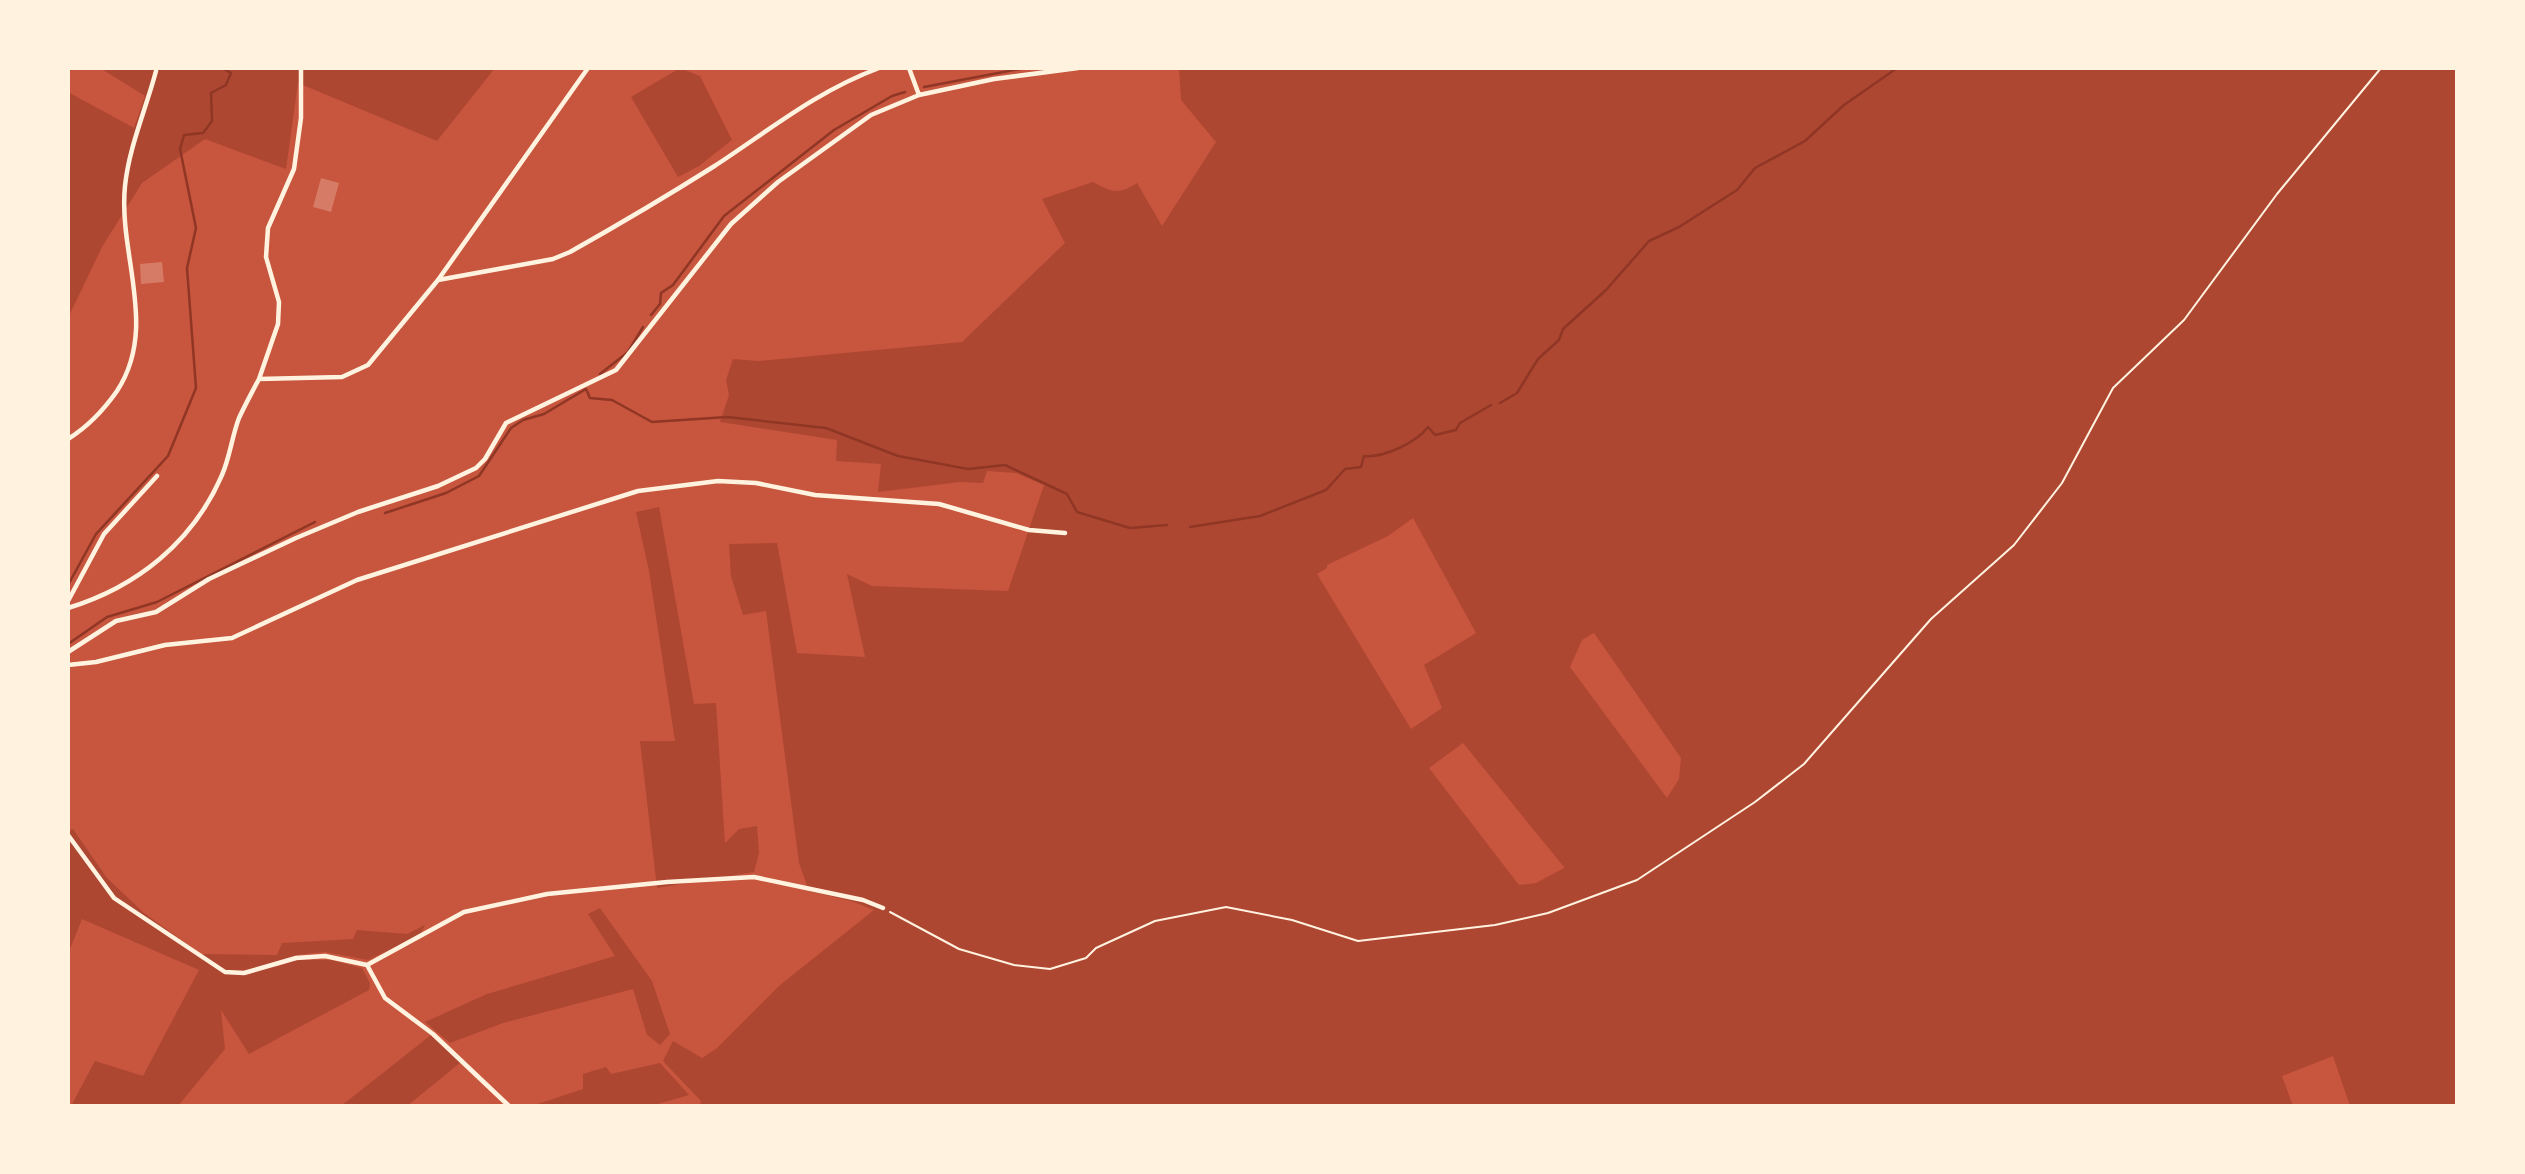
<svg xmlns="http://www.w3.org/2000/svg" width="2525" height="1174" viewBox="0 0 2525 1174" font-family="'IBM Plex Sans',sans-serif">
<rect width="100%" height="100%" fill="#c8553d"/>
<!-- green -->
<path fill="#ae4732" fill-rule="evenodd" d="M100 68H495L437 141 298 83 286 169 205 139 142 183 102 247 68 318V92L134 128 145 96Z
M680 68 700 76 732 140 699 166 678 177 631 97Z
M1179 68H2457V1106H2350L2333 1056 2282 1076 2293 1106H700L701 1101 663 1061 673 1041 702 1058 717 1048 780 985 874 910 851 901 809 891 799 863 766 611 743 615 731 576 729 544 777 543 797 653 865 657 847 574 872 586 1008 591 1044 485 1016 473 987 471 983 483 960 482 878 492 881 464 836 461 837 440 720 422 729 395 726 380 733 359 758 361 962 342 1065 243 1042 199 1093 182C1111 192 1119 195 1137 183L1162 226 1216 142 1181 100ZM1413 518 1476 633 1424 665 1442 708 1411 729 1317 574 1327 568V565L1388 536ZM1594 633 1681 758 1679 779 1667 798 1570 667 1582 640ZM1463 743 1564 867V868L1536 883 1519 885 1429 768Z
M659 507 694 704 716 703 725 843 739 829 757 826 759 853 754 872 657 888 640 741H675L649 571 636 512Z
M73 829 107 878 144 913 201 954 277 955 282 943 353 939 357 930 407 934 425 925 420 935 368 960 325 952 296 955 273 968 296 960H331L362 968 370 983 369 990 249 1054 221 1010 225 1049 178 1106H71L95 1061 143 1076 199 970 82 919 68 954V831Z
M600 908 652 981 670 1034 660 1045 647 1035 633 989 503 1023 450 1043 425 1022 487 994 615 956 588 914Z
M431 1035 461 1062 407 1106H341Z
M660 1063 689 1095 651 1106H532L583 1089V1074L606 1067 611 1074Z"/>
<g fill="none" stroke-linecap="round" stroke-linejoin="round">
<!-- stream -->
<path stroke="#8f3625" stroke-width="2.5" d="M924 87 1025 68
M651 315 660 304 661 293 673 285 724 216 834 130 892 96 905 92
M600 374 628 352 643 327
M1500 403 1517 393 1538 359 1559 340 1563 329 1606 290 1649 241 1679 227 1737 190 1755 168 1805 141 1844 105 1897 68
M385 513 446 493 479 476 511 428 523 420 544 414 586 389 590 398 612 400 652 422 727 417 826 428 898 456 968 469 1005 465 1067 494 1077 512 1130 528 1167 525
M1190 527 1260 516 1326 490 1345 469 1361 467 1364 456C1383 458 1416 443 1428 427L1435 435 1456 430 1460 423 1491 405
M68 585 96 534 168 456 196 388 187 268 196 228 180 149 184 135 203 133 212 121 211 93 226 85 231 73 222 68
M68 644 107 617 157 602 315 522"/>
</g>
<!-- building -->
<path fill="#d67c66" d="M321 178 339 183 331 212 313 207Z
M162 262 164 282 141 284 140 264Z"/>
<g fill="none" stroke-linecap="round" stroke-linejoin="round">
<!-- path -->
<path stroke="#fff3e0" stroke-width="2" d="M890 912 959 949 1014 965 1050 969 1086 958 1096 948 1155 921 1226 907 1292 920 1358 941 1495 925 1548 913 1637 880 1755 802 1804 764 1931 619 2014 545 2062 483 2113 388 2184 320 2277 194 2381 68"/>
<!-- minor -->
<path stroke="#fff3e0" stroke-width="4.5" d="M909 68 919 95
M438 280 553 259 570 252C618 225 667 196 713 167 770 130 815 92 879 68
M259 379 278 324 279 302 266 257 268 228 294 169 301 118V68
M68 439C89 426 103 411 117 391 159 327 118 255 125 186 129 147 146 109 156 71
M68 601 104 534 157 476
M68 608C137 587 193 542 222 475 230 457 232 436 239 418 245 405 252 392 259 379L342 377 368 365 438 280 588 68
M68 652 116 621 156 612 209 579 296 538 358 512 438 486 476 468 485 459 506 423 616 370 731 224 778 182 871 115 919 95 994 79 1078 68
M68 665 96 662 165 645 232 638 357 580 638 491 718 481 756 483 815 495 939 504 1029 530 1065 533
M68 835 114 898 225 972 244 973 296 958 325 956 367 965 464 912 547 894 667 882 754 877 863 900 883 908
M367 965 385 998 433 1034 509 1106"/>
</g>
<!-- border -->
<rect width="2525" height="1174" fill="none" stroke="#fff3e0" stroke-width="140"/>
</svg>
